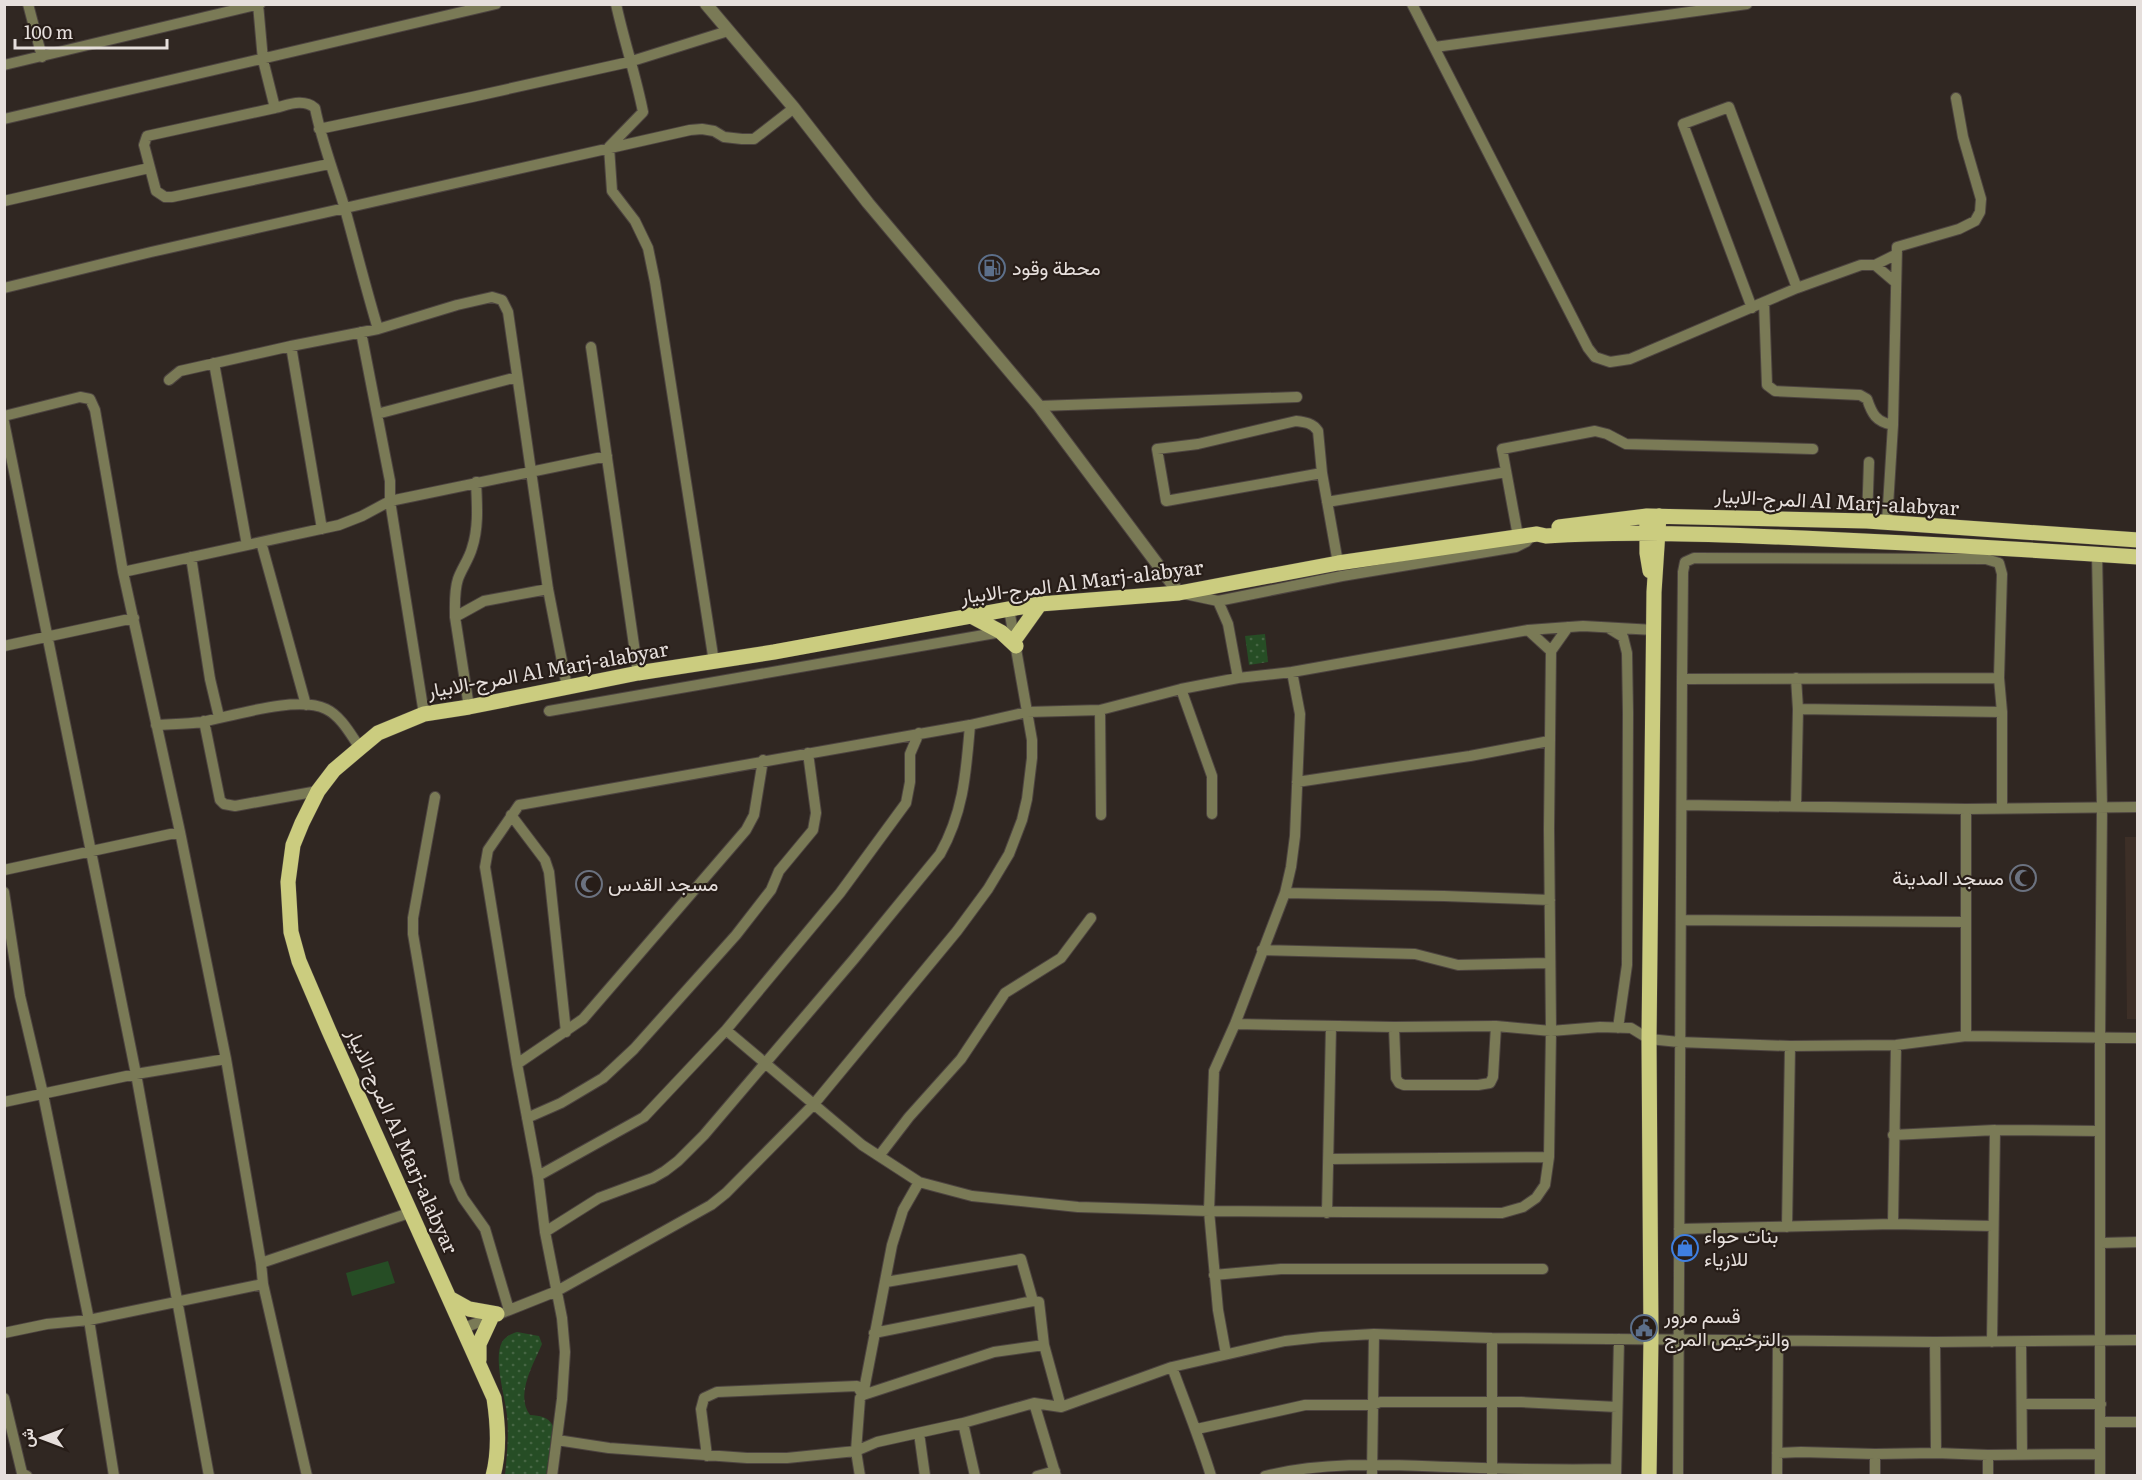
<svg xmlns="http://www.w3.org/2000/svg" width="2142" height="1480" viewBox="0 0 2142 1480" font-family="Literata,Vazirmatn,serif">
<defs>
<pattern id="grass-dots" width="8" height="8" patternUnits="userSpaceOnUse" patternTransform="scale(1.5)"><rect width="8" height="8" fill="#264d25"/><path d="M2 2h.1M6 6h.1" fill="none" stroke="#466644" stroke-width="1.8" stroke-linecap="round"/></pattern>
</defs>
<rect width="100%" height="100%" fill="#302722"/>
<!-- built -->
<path fill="#3d2f27" d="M2125 837H2137V1019H2127Z"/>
<!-- grass -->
<path fill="url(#grass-dots)" d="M1265 634 1268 662 1249 665 1245 636Z
M517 1332 539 1336 542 1344C533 1365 515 1395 530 1415 540 1416 548 1416 553 1426L546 1475H505C507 1455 509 1436 507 1415 505 1396 493 1359 502 1342 506 1336 511 1334 517 1332Z"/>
<!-- garden -->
<path fill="#264d25" d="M388 1261 395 1283 352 1296 346 1273Z"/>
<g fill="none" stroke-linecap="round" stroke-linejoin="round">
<defs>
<path id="minor" d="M28 4 42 57
M258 4 263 60 275 108C288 105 303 98 315 108 322 143 335 175 345 209 356 249 366 289 378 329
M616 4C624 41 636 76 643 112L609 147 612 191 635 221 648 248 655 282 714 662
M1412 4 1588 348 1595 357 1610 362 1630 359 1797 288 1861 265H1875L1895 255
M1435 47 1747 4
M4 65 260 4
M275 108 147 136 144 145 156 191 165 197H172L329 164
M4 119 496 4
M319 129 472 97 629 62 728 31
M4 201 149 168
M1875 265 1895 282
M4 288 151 252 690 130 702 129 714 131 724 137 742 139H754L794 108
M1764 302 1767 385 1775 391 1860 395 1867 399C1872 414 1876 422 1893 425
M1752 308 1683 124 1729 107 1797 288
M361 332 390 481V501L424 714
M291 346 322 529
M591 347 638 673
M214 363 247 545
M169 380 180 371 291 346 378 329 457 305 492 297 502 300 508 312 548 589 567 687
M1039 406 1297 397
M377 414 517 377
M4 416 80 397 90 399 95 410 123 572 180 832 226 1059 261 1263 263 1284 307 1476
M4 422 136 1074 209 1476
M1322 473 1166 501 1157 449 1198 444 1296 421C1305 422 1313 423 1318 431L1322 473 1338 563
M1327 502 1506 472
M1867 521 1869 462
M1887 522 1893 425 1897 247 1959 229 1975 221 1980 212 1981 199 1963 137 1956 98
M1518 536 1502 449 1595 431 1607 434 1626 444 1813 449
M261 542 306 705
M2097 554 2102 807 2100 1038V1476
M191 557 210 679 219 717
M123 572 339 525 362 516 390 501 607 456
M1185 594 1218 601 1228 624 1238 678
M1218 601 1342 576 1516 547 1526 542 1532 535
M455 617C455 604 454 591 458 579 462 568 469 559 472 548 479 527 477 504 476 482
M1610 629 1623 637 1627 653 1628 713 1627 965 1618 1028
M4 646 134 618
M1551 651 1568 627
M1682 679 1999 678
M1181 689 1212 776V814
M469 707 455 617 484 601 548 589
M1798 709 2002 712
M1100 710 1101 815
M549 711 1001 632
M204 721 220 800 224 804 235 806 318 791
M156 725C171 724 187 724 202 722 233 716 297 695 326 709 341 716 351 735 360 748
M1297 782 1470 756 1549 741
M435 797 413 918V934L455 1181 463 1198 485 1229 509 1310
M1682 805 1966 809 2138 807
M1796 806 1798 709 1796 678
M511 815 545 860 549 872 566 1032
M4 870 180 832
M4 892 20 996 43 1094 89 1320 114 1476
M1285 893 1444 896 1550 900
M1681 920 1966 922
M1262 950 1415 954 1458 965 1550 963
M1235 1024 1394 1027 1496 1026 1551 1031 1600 1027 1631 1028 1649 1039 1679 1042 1790 1046 1896 1045 1966 1036 2138 1038
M1394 1027 1396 1078 1399 1083 1404 1085H1478L1490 1083 1493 1077 1496 1026
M726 1030 862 1145 919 1182 972 1196 1078 1207 1209 1211 1502 1213 1523 1207 1536 1198 1545 1185 1549 1157 1551 1031 1549 829 1551 651 1528 630
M1966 1036V809
M517 1064 583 1019 746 830 754 815 763 760
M4 1102 136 1074 226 1059
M527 1118 561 1103 603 1078 634 1049 736 935 771 890 779 871 813 830 816 813 808 753
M1893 1135 1995 1130 2100 1131
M879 1156 909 1117 961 1059 1005 993 1061 958 1091 918
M1330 1159 1549 1157
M538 1176 644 1117 726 1030 840 893 906 803 910 782V754L919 733
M1327 1213 1331 1026
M1893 1224 1896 1045
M1787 1227 1790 1046
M1679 1229 1893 1224 1993 1226
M545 1232 599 1198 653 1178 665 1171 678 1161 704 1135 854 959 940 854C964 811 966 772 970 725
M2101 1243 2138 1242
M261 1263 412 1212
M1214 1275 1281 1269H1543
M886 1282 1021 1259 1033 1301 1039 1302 1044 1345
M464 1328 557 1291 711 1205 726 1193 814 1104 957 931 988 889 1009 854 1022 820 1027 799 1032 758V740L1009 609
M4 1333 47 1324 89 1320 263 1284
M874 1333 1033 1301
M1935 1342 1936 1453
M1992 1342 1995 1130
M2021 1343 2022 1454
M1226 1354 1218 1310 1209 1211 1214 1071 1235 1024 1285 893 1291 867 1295 836 1300 714 1292 672
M1172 1367C1185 1403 1200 1439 1211 1476
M4 1398 22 1473 27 1476
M1034 1403 1056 1476
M2022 1404H2101
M2100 1422H2138
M963 1423 975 1476
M1197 1429 1305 1405H1373L1380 1402H1521L1617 1407
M919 1433 925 1476
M557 1440 609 1448 747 1458H787L856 1451 877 1442 963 1423 1034 1403 1061 1407 1172 1367 1285 1341 1321 1337 1374 1334 1492 1338 1935 1342 2138 1340
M1777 1453 1801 1452 1875 1454 1936 1453 1988 1455 2100 1454
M1875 1454V1476
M1988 1455V1476
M707 1456 701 1409 704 1398 717 1392 857 1386 863 1395 994 1352 1044 1345 1061 1407
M1616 1475 1619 1339
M552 1476 562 1399 565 1352 562 1318 545 1232 538 1176 517 1064 485 867 488 850 519 805 970 725 1027 712 1100 710 1181 689 1238 678 1292 672 1528 630 1583 626 1654 630
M860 1476 856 1451 860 1398 863 1395 892 1245 903 1210 919 1182
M1037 1476 1055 1471
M1265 1476C1326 1461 1390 1465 1452 1467 1507 1469 1561 1470 1616 1469
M1372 1476 1374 1334
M1492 1476V1338
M1678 1476 1682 679 1683 572 1685 562 1694 558 1986 559 1999 563 2002 574 1999 678 2002 712V809
M1777 1476 1778 1340"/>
<path id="tertiary" d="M706 4 794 108 868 203 1039 406 1179 593"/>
<path id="primary" d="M1647 524V553L1650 571
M1559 527 1647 516 1867 521 2138 540
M969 615 1001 632 1016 646
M1015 639 1040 604
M451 1299 469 1309 497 1314
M479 1360V1344L492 1316
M493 1476C500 1450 498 1424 494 1398L329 1031 299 961 291 932 288 882 293 845 302 823 318 791 334 770 360 748 378 733 424 714 469 707 638 673 774 652 1009 609 1040 604 1179 593 1338 563 1537 534 1546 536C1624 531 1700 534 1778 537 1898 542 2018 549 2138 557
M1649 1476 1651 1338 1649 1039 1654 592 1659 516"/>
</defs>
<!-- minor casing -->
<use href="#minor" stroke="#4d4440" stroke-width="12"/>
<!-- tertiary casing -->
<use href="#tertiary" stroke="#4d4440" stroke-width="14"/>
<!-- primary casing -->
<use href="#primary" stroke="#4d4440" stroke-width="16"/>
<!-- minor -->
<use href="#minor" stroke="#7a7a56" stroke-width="10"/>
<!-- tertiary -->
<use href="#tertiary" stroke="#7a7a56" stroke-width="12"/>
<!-- primary -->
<use href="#primary" stroke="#cbcc7f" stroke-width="15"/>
</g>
<!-- icons -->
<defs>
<symbol id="fuel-ring" viewBox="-11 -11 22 22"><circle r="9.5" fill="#271d18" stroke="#5c6f8a" stroke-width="1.5"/><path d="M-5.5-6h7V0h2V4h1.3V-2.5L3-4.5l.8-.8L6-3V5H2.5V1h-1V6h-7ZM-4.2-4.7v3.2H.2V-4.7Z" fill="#5c6f8a"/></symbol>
<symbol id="mosque-ring" viewBox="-11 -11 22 22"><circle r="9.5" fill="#271d18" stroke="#6b7280" stroke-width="1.5"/><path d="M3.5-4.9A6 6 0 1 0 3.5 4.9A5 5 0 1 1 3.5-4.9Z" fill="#6b7280"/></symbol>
<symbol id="shop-ring" viewBox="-11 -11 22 22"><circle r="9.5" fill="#271d18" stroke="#3f7fe0" stroke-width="1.5"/><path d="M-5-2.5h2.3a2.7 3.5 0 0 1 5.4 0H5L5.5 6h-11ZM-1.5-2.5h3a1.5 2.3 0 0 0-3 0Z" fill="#3f7fe0"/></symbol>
<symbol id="civic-ring" viewBox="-11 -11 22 22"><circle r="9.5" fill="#271d18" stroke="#5c6f8a" stroke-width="1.5"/><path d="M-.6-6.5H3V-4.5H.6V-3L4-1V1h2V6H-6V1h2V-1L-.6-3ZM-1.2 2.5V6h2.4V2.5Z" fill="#5c6f8a"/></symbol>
</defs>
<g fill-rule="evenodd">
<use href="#fuel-ring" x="977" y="253" width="30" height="30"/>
<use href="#mosque-ring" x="2008" y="863" width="30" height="30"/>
<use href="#mosque-ring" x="574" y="869" width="30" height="30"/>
<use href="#shop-ring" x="1670" y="1233" width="30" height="30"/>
<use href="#civic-ring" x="1629" y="1313" width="30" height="30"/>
</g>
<g text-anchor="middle" stroke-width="4.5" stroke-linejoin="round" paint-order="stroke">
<!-- poi labels -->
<g font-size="20" fill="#e6dfdc" stroke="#271d18" text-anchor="start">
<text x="1012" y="275">محطة وقود</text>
<text x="2004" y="885" text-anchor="end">مسجد المدينة</text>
<text x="608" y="891">مسجد القدس</text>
<text x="1704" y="1243">بنات حواء<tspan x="1704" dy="23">للازياء</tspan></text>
<text x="1664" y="1323">قسم مرور<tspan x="1664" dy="23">والترخيص المرج</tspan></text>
</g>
<!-- street labels -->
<g font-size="20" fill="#e6dfdc" stroke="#271d18">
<text transform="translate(1837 502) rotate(3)" y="7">المرج-الابيار Al Marj-alabyar</text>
<text transform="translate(1082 582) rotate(-7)" y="7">المرج-الابيار Al Marj-alabyar</text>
<text transform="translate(548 670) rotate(-10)" y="7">المرج-الابيار Al Marj-alabyar</text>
<text transform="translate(402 1141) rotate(66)" y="7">المرج-الابيار Al Marj-alabyar</text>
</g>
</g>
<!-- border -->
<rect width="2142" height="1480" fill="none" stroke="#e6dfdc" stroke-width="12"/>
<!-- north arrow -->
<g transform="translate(42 1438) rotate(270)" stroke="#271d18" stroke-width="4.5" paint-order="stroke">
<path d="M0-4.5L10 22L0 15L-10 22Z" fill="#e6dfdc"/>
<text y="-9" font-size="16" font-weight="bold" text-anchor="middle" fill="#e6dfdc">ش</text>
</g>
<!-- scale -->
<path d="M15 39v9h152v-9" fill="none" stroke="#e6dfdc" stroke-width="3"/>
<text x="24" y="39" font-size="18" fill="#e6dfdc" stroke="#271d18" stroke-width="4.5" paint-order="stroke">100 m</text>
</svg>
